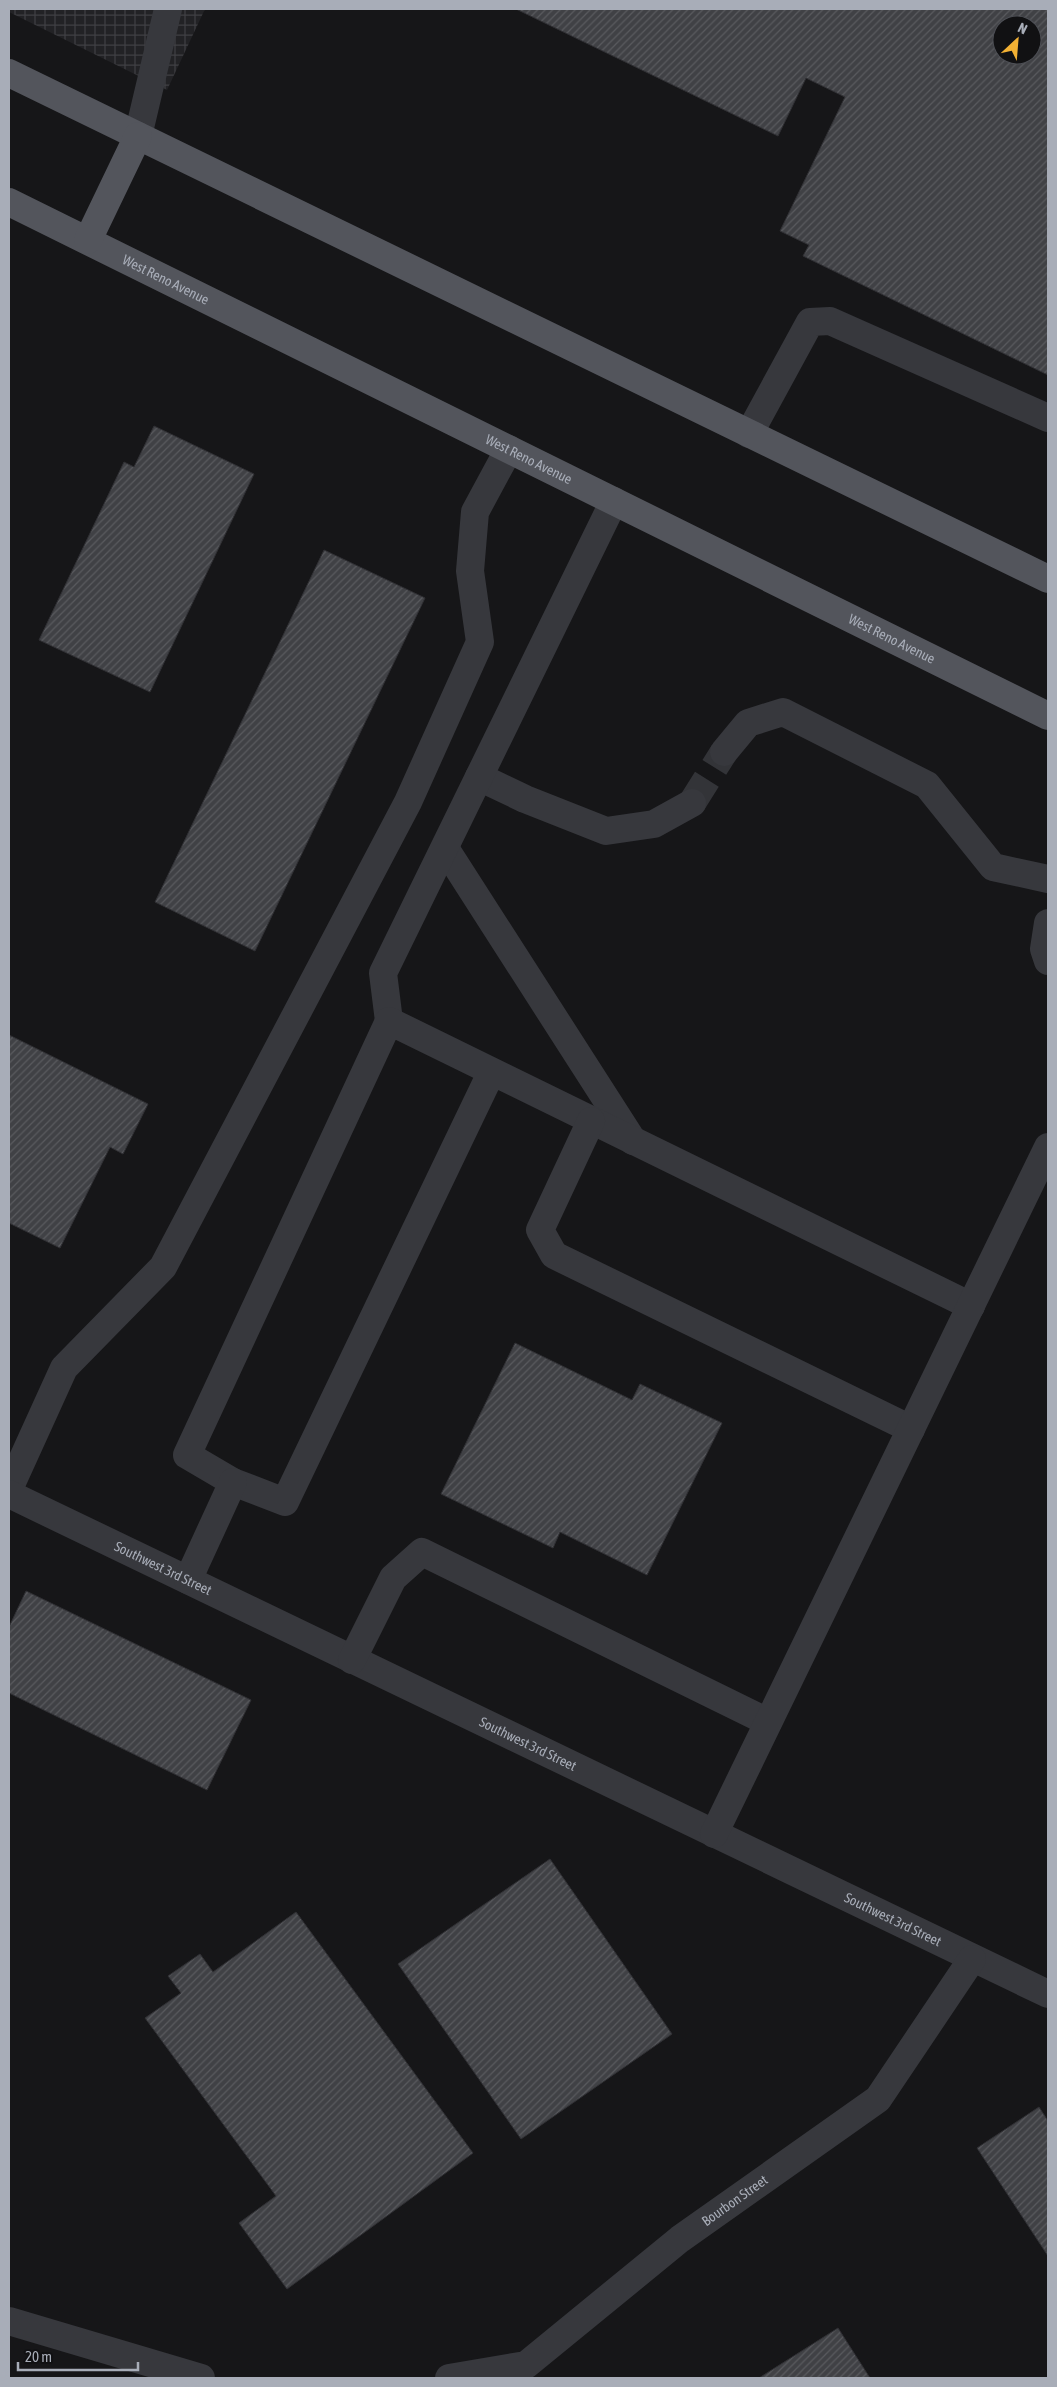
<svg xmlns="http://www.w3.org/2000/svg" width="1057" height="2387" viewBox="0 0 1057 2387" font-family="'Asap Condensed',sans-serif">
<defs>
<pattern id="industrial-grid" width="8" height="8" patternUnits="userSpaceOnUse" patternTransform="scale(1.25)"><rect width="8" height="8" fill="#222225"/><path d="M0 4h8M4 0v8" fill="none" stroke="#3f3f43"/></pattern>
<pattern id="building-hatch" width="6" height="6" patternUnits="userSpaceOnUse" patternTransform="scale(1.25)"><rect width="6" height="6" fill="#404145"/><path d="M-1 1l2-2M0 6l6-6M5 7l2-2" fill="none" stroke="#595a5e"/></pattern>
</defs>
<rect width="100%" height="100%" fill="#161618"/>
<!-- industrial -->
<path fill="url(#industrial-grid)" d="M9 9H205L167 90 9 12Z"/>
<!-- building -->
<path fill="url(#building-hatch)" stroke="#303034" fill-rule="evenodd" d="M516 9H1048V375L803 256 809 245 780 231 845 97 806 78 778 136ZM1002 25H1032V55H1002Z
M154 426 254 474 150 692 39 640 124 462 134 467Z
M324 550 425 598 255 951 155 902Z
M9 1035 148 1104 123 1154 110 1147 60 1248 9 1223Z
M515 1343 632 1400 640 1384 722 1423 647 1575 560 1532 553 1548 441 1494Z
M26 1591 251 1700 207 1790 9 1693V1627Z
M550 1859 672 2034 521 2139 398 1964Z
M296 1912 473 2153 287 2289 239 2223 276 2196 145 2018 181 1993 168 1976 200 1954 213 1972Z
M1039 2107 1048 2121V2256L977 2148Z
M838 2328 870 2378H759Z"/>
<g fill="none" stroke-linecap="round" stroke-linejoin="round">
<!-- minor-tunnel -->
<path stroke="#333438" stroke-width="28" stroke-dasharray="28 14" stroke-linecap="butt" d="M692 803 724 752"/>
<!-- minor -->
<g stroke="#37383d" stroke-width="28">
<path d="M138 136 168 9"/>
<path d="M749 434 810 322 830 321 1048 418"/>
<path d="M724 752 748 723 783 712 927 785 993 867 1048 879"/>
<path d="M479 777 525 799 606 831 654 824 692 803"/>
<path d="M445 848 633 1141"/>
<path d="M1048 923 1044 949 1048 961"/>
<path d="M389 1021 383 973 614 501"/>
<path d="M491 1073 285 1502 233 1482 187 1455 389 1021 971 1306"/>
<path d="M591 1121 540 1230 554 1255 911 1429"/>
<path d="M9 1489 64 1368 163 1267 408 802 480 642 470 571 475 512 509 449"/>
<path id="s1" d="M9 1494 1048 1994"/>
<path d="M188 1580 233 1482"/>
<path d="M352 1660 393 1578 422 1552 768 1722"/>
<path d="M714 1834 1048 1147"/>
<path d="M9 2321 201 2378"/>
<path id="s2" d="M449 2378 526 2365 680 2239 878 2099 972 1959"/>
</g>
<!-- major -->
<g stroke="#53555c" stroke-width="28">
<path d="M9 73 1048 579"/>
<path id="s3" d="M9 202 1048 716"/>
<path d="M88 240 138 136"/>
</g>
</g>
<g text-anchor="middle" stroke-width="4.5" stroke-linejoin="round" paint-order="stroke">
<!-- street labels -->
<g font-size="14" fill="#a8adb8" stroke="#111113">
<text dy="5" stroke="none"><textPath href="#s3" startOffset="175">West Reno Avenue</textPath></text>
<text dy="5" stroke="none"><textPath href="#s3" startOffset="580">West Reno Avenue</textPath></text>
<text dy="5" stroke="none"><textPath href="#s3" startOffset="985">West Reno Avenue</textPath></text>
<text dy="5" stroke="none"><textPath href="#s1" startOffset="171">Southwest 3rd Street</textPath></text>
<text dy="5" stroke="none"><textPath href="#s1" startOffset="576">Southwest 3rd Street</textPath></text>
<text dy="5" stroke="none"><textPath href="#s1" startOffset="981">Southwest 3rd Street</textPath></text>
<text dy="5" stroke="none"><textPath href="#s2" startOffset="344">Bourbon Street</textPath></text>
</g>
</g>
<!-- border -->
<rect width="1057" height="2387" fill="none" stroke="#a8adb8" stroke-width="20"/>
<!-- north arrow -->
<g transform="translate(1017 40) rotate(26)"><circle r="24" fill="#111113" stroke="#4d4f55"/>
<path d="M0-4L9 19L0 12L-9 19Z" fill="#f2b134"/>
<text y="-8" font-size="14" font-weight="bold" text-anchor="middle" fill="#a8adb8">N</text>
</g>
<!-- scale -->
<path d="M18 2362v8h120v-8" fill="none" stroke="#a8adb8" stroke-width="2.5"/>
<text x="25" y="2362" font-size="15" fill="#a8adb8" stroke="#111113" stroke-width="4" paint-order="stroke">20 m</text>
</svg>
